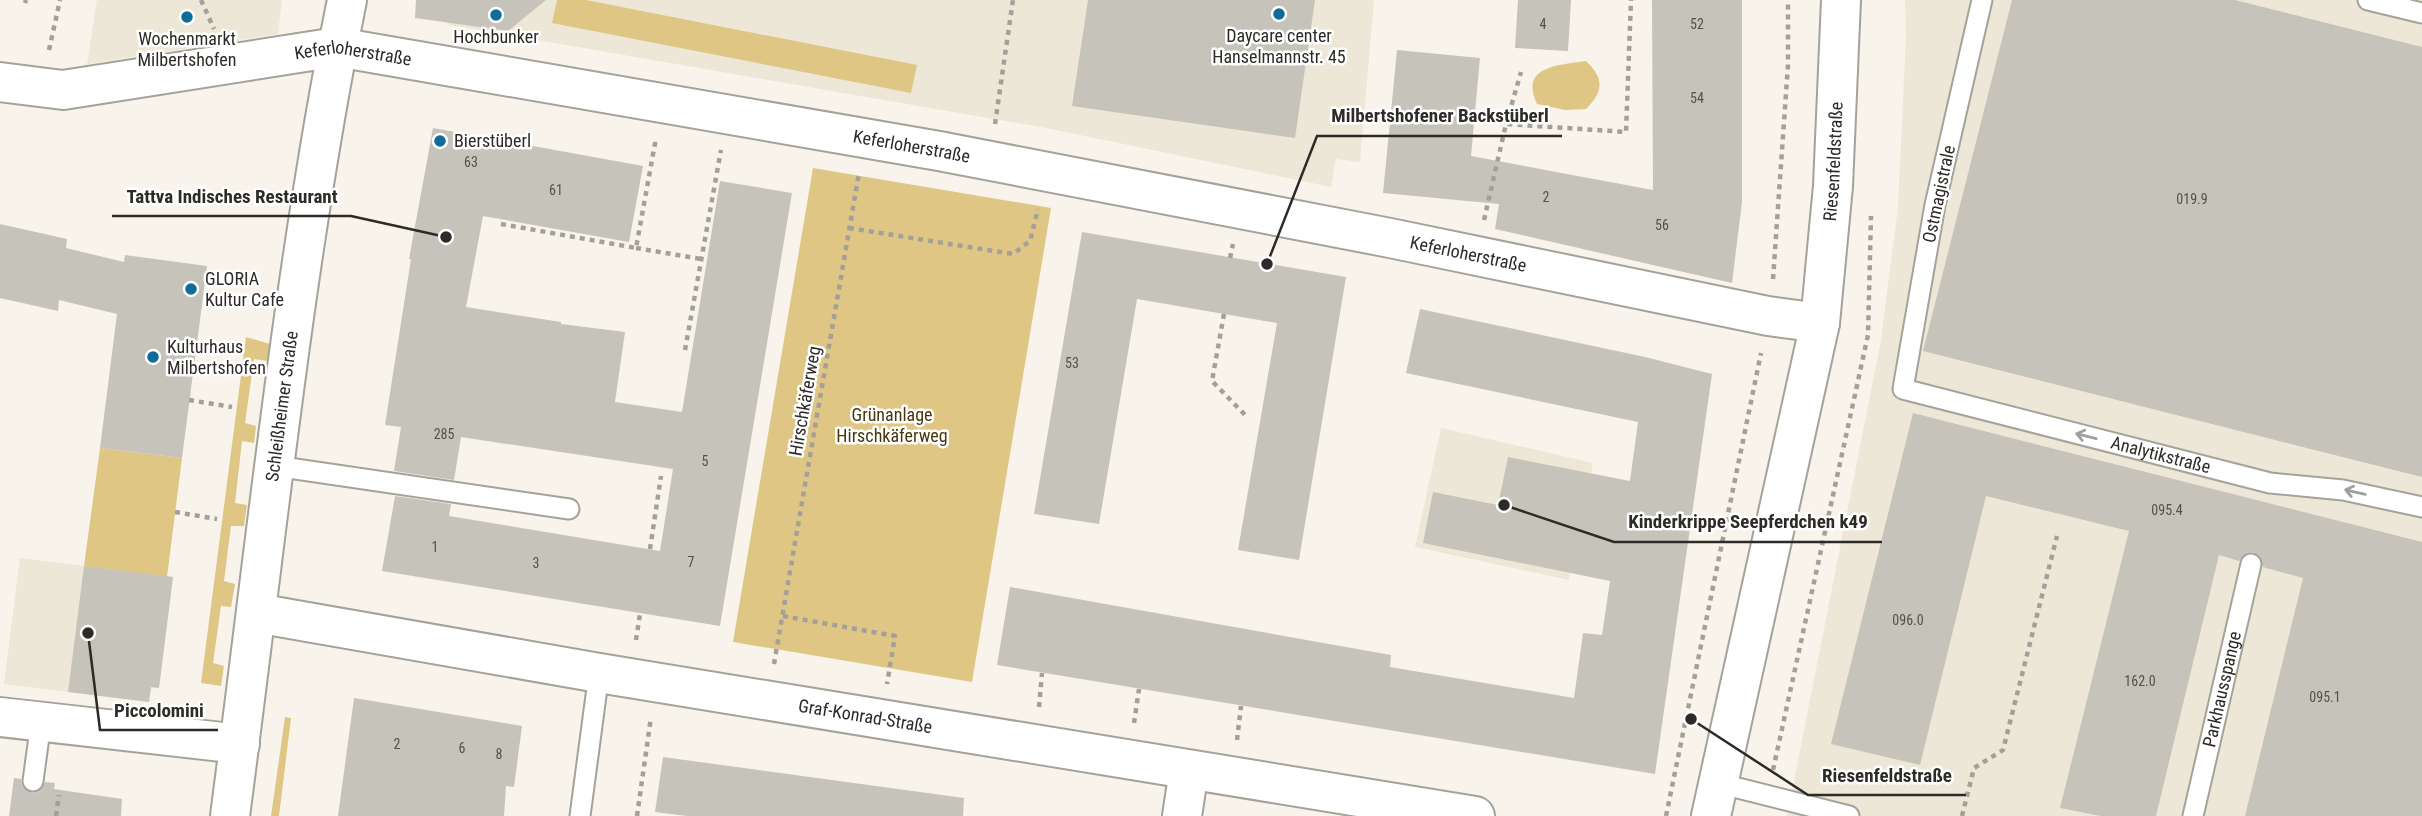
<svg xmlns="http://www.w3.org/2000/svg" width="2422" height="816" viewBox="0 0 2422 816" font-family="'Roboto Condensed',sans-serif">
<rect width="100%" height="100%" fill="#f8f4eb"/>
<!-- built -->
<path fill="#ede7d7" d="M97 0H282L278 34 87 64Z
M430 0H1374L1360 162 1336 159 1331 187 1046 128 450 25 436 17Z
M1905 0H2422V816H1787L1881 340 1898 207 1906 36Z
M1441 428 1593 463 1569 580 1415 547Z
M20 558 173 577 159 688H151L149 702 4 684Z"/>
<!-- green -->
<path fill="#dfc684" d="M557 0H586L917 65 911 93 552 23Z
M1586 61C1604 78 1604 91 1586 109L1565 110 1537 104C1519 66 1559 65 1586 61Z
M813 168 1051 208 972 682 733 642Z
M246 337 270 344 268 361 254 359 245 423 256 426 254 443 242 441 235 503 247 505 244 526H231L224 581 235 584 231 607 221 606 213 663 224 666 221 686 201 683Z
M100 448 182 458 167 577 84 566Z
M285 717 291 718 279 816H271Z"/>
<!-- building -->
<path fill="#c6c3ba" d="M416 0H546L508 31 415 18Z
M1088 0H1315L1295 138 1072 106Z
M1518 0H1571L1568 51 1515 48Z
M1652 0H1742V202L1732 283 1495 229 1499 204 1383 193 1397 50 1480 58 1471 156 1653 190Z
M2012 0H2235L2422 47V477L1923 351Z
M433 128 643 166 629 242 483 216 466 307 561 322V324L625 332 615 402 682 412 720 181 792 193 720 626 382 571 395 496 451 504 449 516 660 551 673 469 461 437 454 480 394 471 401 427 385 425 411 259H409Z
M0 224 67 239 66 248 124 262 125 255 207 266 182 458 100 448 117 314 59 300 58 311 0 298Z
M1082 232 1346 277 1299 560 1238 550 1277 323 1137 299 1099 524 1034 514Z
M1420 309 1645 357 1712 374 1655 774 997 665 1010 587 1391 655 1390 667 1574 698 1583 633 1602 635 1610 581 1423 543 1433 492 1498 505 1508 457 1630 481 1638 422 1406 373Z
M1913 413 2422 542V816H2245L2303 578 2263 567 2260 556 2253 552 2247 553 2239 561 2219 555 2156 816H2101L2060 808 2129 531 1986 496 1920 765 1831 744Z
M84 566 173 577 159 688 151 687 149 702 68 692Z
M354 698 522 726 514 787 506 786 504 816H338Z
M663 757 964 798 963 816H687L655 812Z
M14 778 21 779 22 786 31 793 38 792 45 782 55 783 54 789 122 799 121 816H9Z"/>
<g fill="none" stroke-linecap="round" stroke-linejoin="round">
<defs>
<g id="lane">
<path id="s1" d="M1982 0 1935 205 1903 389 2270 483 2343 490 2422 507"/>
<path d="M2368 0 2422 13"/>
<path d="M275 466 569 509"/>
<path d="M33 781 41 722"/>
<path d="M1718 783 1849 816"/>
<path d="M580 816 599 673"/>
<path id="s2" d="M2193 816 2251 564"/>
</g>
<g id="street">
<path id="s3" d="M0 82 63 90 337 47 939 151 1390 238 1768 316 1820 323"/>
<path id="s4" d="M256 613 599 673 1475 816"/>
<path d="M0 717 240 744"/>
<path d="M1182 816 1189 770"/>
<path id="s5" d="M1711 816 1820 323 1833 186 1841 0"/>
</g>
<g id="secondary">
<path id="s6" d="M230 816C266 544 293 269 347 0"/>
</g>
</defs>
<!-- lane casing -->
<use href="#lane" stroke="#a5a29a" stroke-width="23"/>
<!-- street casing -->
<use href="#street" stroke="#a5a29a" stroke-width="42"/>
<!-- secondary casing -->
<use href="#secondary" stroke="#a5a29a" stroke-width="42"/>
<!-- path -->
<path stroke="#a3a09a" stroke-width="4.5" stroke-dasharray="5 5" stroke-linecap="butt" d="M201 0 214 29
M25 3 26 0
M49 50 60 0
M995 124 1013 0
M1506 124 1521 72
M1484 220 1506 124 1626 132 1631 0
M501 224 636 248 656 138
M849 228 1013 254 1030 241 1038 209
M636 248 701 259
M1230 258 1233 244
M1773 279 1788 65V0
M1224 314 1212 381 1248 418
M685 350 721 150
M189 400 232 407
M175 512 217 519
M650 549 661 476
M783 616 895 636 887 684
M636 640 640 614
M774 664 859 173
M1039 707 1042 673
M1134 723 1139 689
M1237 740 1241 706
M1773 770 1868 335 1871 216
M56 816 59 795
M637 816 651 717
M1666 816 1761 353
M1962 816 1974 768 2003 750 2057 536"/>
<!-- lane -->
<use href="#lane" stroke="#fff" stroke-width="19"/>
<!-- street -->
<use href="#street" stroke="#fff" stroke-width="38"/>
<!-- secondary -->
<use href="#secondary" stroke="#fff" stroke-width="38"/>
</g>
<!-- one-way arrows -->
<defs><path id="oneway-shaft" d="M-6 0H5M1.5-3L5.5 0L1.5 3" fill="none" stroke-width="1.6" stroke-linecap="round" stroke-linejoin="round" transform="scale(1.75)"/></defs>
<g stroke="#a0a09e">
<use href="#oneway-shaft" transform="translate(2086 436) rotate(-166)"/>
<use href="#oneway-shaft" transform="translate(2355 492) rotate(-167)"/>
</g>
<!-- markers -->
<g fill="#0f6b9a" stroke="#fff" stroke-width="2.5">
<circle cx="1279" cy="14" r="7"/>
<circle cx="496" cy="15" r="7"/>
<circle cx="187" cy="17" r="7"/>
<circle cx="440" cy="141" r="7"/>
<circle cx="191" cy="289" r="7"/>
<circle cx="153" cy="357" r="7"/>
</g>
<g text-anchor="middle" stroke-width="5" stroke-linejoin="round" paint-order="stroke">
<!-- number labels -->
<g font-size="14" fill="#52514c">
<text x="1543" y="29">4</text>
<text x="1697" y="29">52</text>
<text x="1697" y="103">54</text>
<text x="471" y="167">63</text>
<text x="556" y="195">61</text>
<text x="1546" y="202">2</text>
<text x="2192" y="204">019.9</text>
<text x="1662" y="230">56</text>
<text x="1072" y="368">53</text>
<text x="444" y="439">285</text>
<text x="705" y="466">5</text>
<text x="2167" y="515">095.4</text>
<text x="435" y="552">1</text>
<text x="691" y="567">7</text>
<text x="536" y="568">3</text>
<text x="1908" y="625">096.0</text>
<text x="2140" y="686">162.0</text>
<text x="2325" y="702">095.1</text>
<text x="397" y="749">2</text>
<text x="462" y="753">6</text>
<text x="499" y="759">8</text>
</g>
<!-- poi labels -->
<g font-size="18" fill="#2c2b28" stroke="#fff">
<text x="1279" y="42">Daycare center<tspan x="1279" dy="21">Hanselmannstr. 45</tspan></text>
<text x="496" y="43">Hochbunker</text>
<text x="187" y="45">Wochenmarkt<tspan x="187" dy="21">Milbertshofen</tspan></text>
<text x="454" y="147" text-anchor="start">Bierstüberl</text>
<text x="205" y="285" text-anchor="start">GLORIA<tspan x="205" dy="21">Kultur Cafe</tspan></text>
<text x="167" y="353" text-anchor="start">Kulturhaus<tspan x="167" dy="21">Milbertshofen</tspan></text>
</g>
<!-- street labels -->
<g font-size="18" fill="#2c2b28" stroke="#fff">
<text dy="6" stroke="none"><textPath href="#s3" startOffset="357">Keferloherstraße</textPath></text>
<text dy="6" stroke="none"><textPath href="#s3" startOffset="924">Keferloherstraße</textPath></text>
<text dy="6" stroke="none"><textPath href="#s5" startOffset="667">Riesenfeldstraße</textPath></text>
<text transform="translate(1939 194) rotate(-78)" y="6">Ostmagistrale</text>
<text dy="6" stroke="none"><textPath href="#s3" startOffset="1491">Keferloherstraße</textPath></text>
<text transform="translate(805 401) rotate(-80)" y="6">Hirschkäferweg</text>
<text dy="6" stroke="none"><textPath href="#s6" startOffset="413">Schleißheimer Straße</textPath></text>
<text dy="6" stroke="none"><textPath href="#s1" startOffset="663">Analytikstraße</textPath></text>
<text dy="6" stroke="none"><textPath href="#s2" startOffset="130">Parkhausspange</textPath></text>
<text dy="6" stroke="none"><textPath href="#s4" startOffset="618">Graf-Konrad-Straße</textPath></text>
</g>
<!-- park labels -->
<g font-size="18" fill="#47380b" stroke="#fff">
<text x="892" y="421">Grünanlage<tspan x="892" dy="21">Hirschkäferweg</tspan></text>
</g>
</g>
<!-- callouts -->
<path fill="none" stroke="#2c2b28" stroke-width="2.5" d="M1267 264L1317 136H1562M446 237L351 216H112M1504 505L1614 542H1882M88 633L100 730H218M1691 719L1808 795H1966"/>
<g fill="#2c2b28" stroke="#fff" stroke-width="2.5">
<circle cx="1267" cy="264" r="7"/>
<circle cx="446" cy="237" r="7"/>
<circle cx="1504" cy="505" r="7"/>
<circle cx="88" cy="633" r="7"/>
<circle cx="1691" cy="719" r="7"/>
</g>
<g font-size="19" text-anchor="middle" font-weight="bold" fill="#2c2b28" stroke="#fff" stroke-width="5" stroke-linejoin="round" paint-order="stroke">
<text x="1440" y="122">Milbertshofener Backstüberl</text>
<text x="232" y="203">Tattva Indisches Restaurant</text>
<text x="1748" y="528">Kinderkrippe Seepferdchen k49</text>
<text x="159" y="717">Piccolomini</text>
<text x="1887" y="782">Riesenfeldstraße</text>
</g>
</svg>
